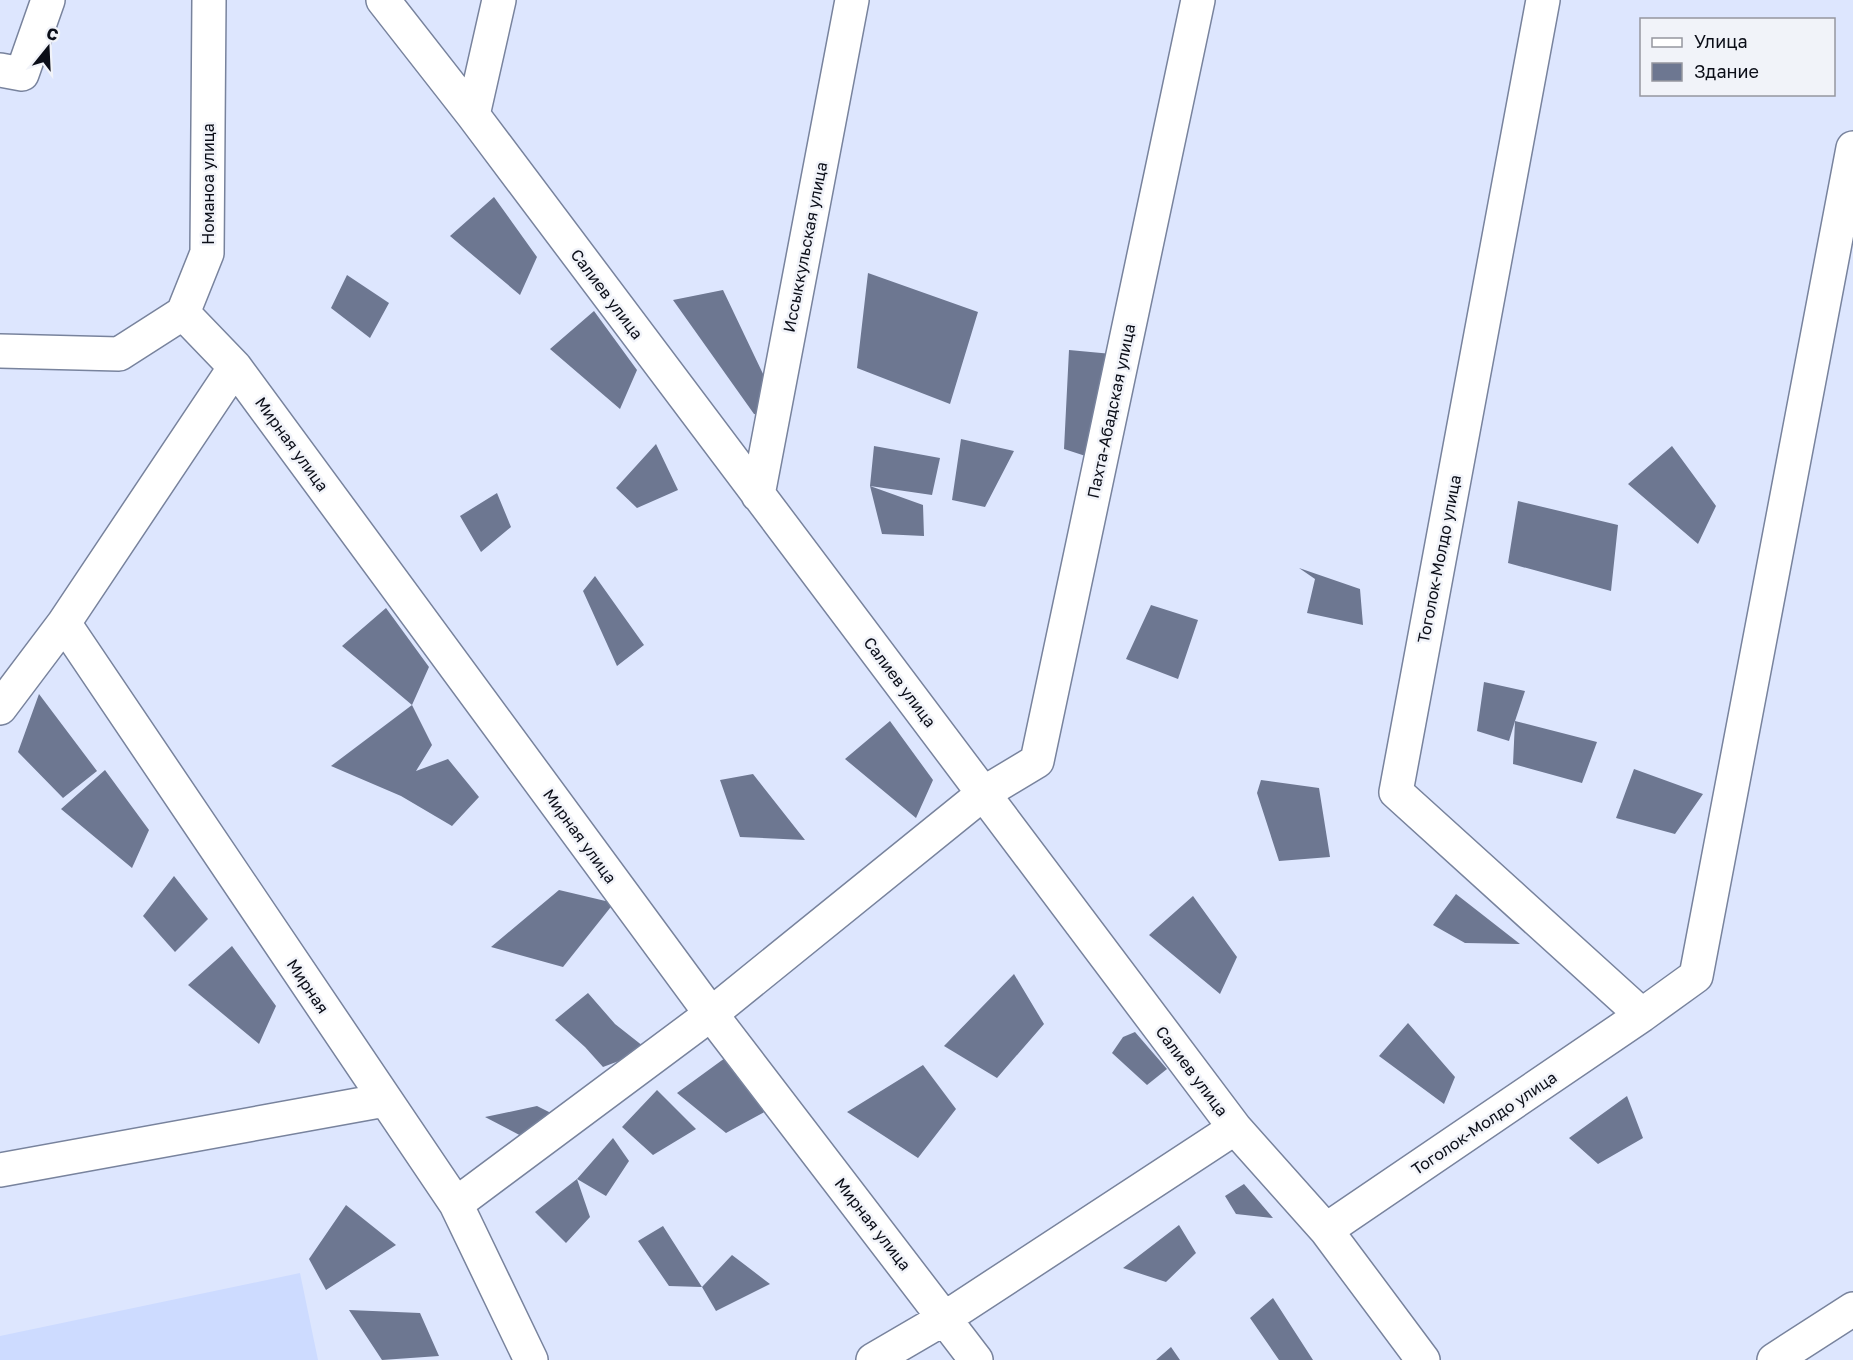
<svg xmlns="http://www.w3.org/2000/svg" width="1853" height="1360" viewBox="0 0 1853 1360" font-family="'Golos Text',sans-serif">
<rect width="100%" height="100%" fill="#dde6fe"/>
<!-- built -->
<path fill="#cddbff" d="M300 1273 318 1360H0V1336Z"/>
<!-- building -->
<path fill="#6d7791" d="M494 197 537 257 520 295 450 236Z
M868 273 978 312 950 404 857 368Z
M347 275 389 303 370 338 331 308Z
M723 290 785 420 754 414 673 300Z
M594 311 637 370 620 409 550 349Z
M1069 350 1112 354 1104 462 1064 449Z
M961 439 1014 451 985 507 952 500Z
M656 444 678 490 637 508 616 488Z
M874 446 940 458 932 495 870 486 923 505 924 536 882 534 870 486Z
M1672 446 1716 506 1698 544 1628 484Z
M497 493 511 527 481 552 460 516Z
M1518 501 1618 525 1611 591 1508 563Z
M1299 568 1360 589 1363 625 1307 613 1315 579Z
M595 576 644 645 617 666 583 591Z
M1151 605 1198 620 1178 679 1126 659Z
M386 608 429 667 412 705 342 646Z
M1484 682 1525 691 1515 721 1597 742 1582 783 1513 764 1515 721 1509 741 1477 731Z
M39 694 97 771 63 798 18 752Z
M412 705 432 745 416 771 448 759 479 797 452 826 401 796 331 766Z
M890 721 933 780 916 818 845 759Z
M1634 769 1703 794 1675 834 1616 818Z
M105 770 149 830 132 868 61 809Z
M753 774 805 840 740 837 720 780Z
M1261 780 1319 788 1330 857 1279 861 1257 793Z
M174 876 208 919 175 952 143 916Z
M559 890 614 903 563 967 491 947Z
M1456 894 1520 944 1465 943 1433 925Z
M1193 896 1237 957 1220 994 1149 935Z
M232 946 276 1006 259 1044 188 985Z
M1014 974 1044 1024 997 1078 944 1046Z
M588 993 615 1024 648 1050 603 1067 585 1047 555 1020Z
M1408 1023 1455 1077 1444 1104 1379 1056Z
M1135 1032 1167 1069 1147 1085 1112 1053 1123 1037Z
M725 1058 768 1110 726 1133 677 1093Z
M923 1065 956 1109 918 1158 847 1112Z
M657 1090 696 1129 653 1155 622 1127Z
M1627 1096 1643 1138 1598 1164 1569 1138Z
M537 1106 559 1117 529 1140 485 1117Z
M613 1138 629 1161 606 1196 577 1179Z
M577 1179 590 1217 566 1243 535 1212Z
M1244 1184 1273 1218 1236 1214 1225 1196Z
M346 1205 396 1245 326 1290 309 1259Z
M1179 1225 1196 1253 1166 1282 1123 1268Z
M663 1226 702 1287 669 1286 638 1241Z
M732 1255 770 1284 716 1311 702 1287Z
M1273 1298 1313 1360H1279L1250 1318Z
M349 1310 420 1313 439 1356 382 1360Z
M1171 1347 1180 1360H1156Z"/>
<g fill="none" stroke-linecap="round" stroke-linejoin="round">
<defs>
<path id="minor" d="M383 0 473 115 1235 1128 1326 1230 1423 1360
M1543 0 1396 792 1642 1015
M0 70 22 74 48 0
M473 115 499 0
M183 313 235 367 711 1014 976 1360
M0 351 119 354 183 313 207 253 209 0
M758 495 852 0
M64 623 456 1204 531 1360
M0 708 64 623 235 367
M0 1170 385 1100
M456 1204 711 1014 984 793 1037 761 1198 0
M1326 1230 1642 1015 1696 976 1853 148
M873 1360 945 1318 1235 1128"/>
<path id="major" d="M1774 1360 1853 1309"/>
</defs>
<!-- minor casing -->
<use href="#minor" stroke="#78839d" stroke-width="36"/>
<!-- major casing -->
<use href="#major" stroke="#78839d" stroke-width="36"/>
<!-- minor -->
<use href="#minor" stroke="#fff" stroke-width="33"/>
<!-- major -->
<use href="#major" stroke="#fff" stroke-width="33"/>
</g>
<g text-anchor="middle" stroke-width="5" stroke-linejoin="round" paint-order="stroke">
<!-- street labels -->
<g font-size="16" fill="#0b0e18" stroke="#f1f3f9">
<text transform="translate(208 184) rotate(-90)" y="6">Номаноа улица</text>
<text transform="translate(805 247) rotate(-79)" y="6">Иссыккульская улица</text>
<text transform="translate(607 294) rotate(53)" y="6">Салиев улица</text>
<text transform="translate(1111 411) rotate(-78)" y="6">Пахта-Абадская улица</text>
<text transform="translate(292 444) rotate(54)" y="6">Мирная улица</text>
<text transform="translate(1439 559) rotate(-79)" y="6">Тоголок-Молдо улица</text>
<text transform="translate(900 682) rotate(53)" y="6">Салиев улица</text>
<text transform="translate(580 836) rotate(54)" y="6">Мирная улица</text>
<text transform="translate(308 986) rotate(56)" y="6">Мирная</text>
<text transform="translate(1192 1071) rotate(53)" y="6">Салиев улица</text>
<text transform="translate(1484 1123) rotate(-34)" y="6">Тоголок-Молдо улица</text>
<text transform="translate(873 1224) rotate(52)" y="6">Мирная улица</text>
</g>
</g>
<!-- legend -->
<rect x="1640" y="18" width="195" height="78" fill="#f1f3f9" stroke="#95979f" stroke-width="1.5"/>
<rect x="1652" y="38" width="30" height="9" fill="#ffffff" stroke="#95979f" stroke-width="1.5"/>
<text x="1694" y="48" font-size="18" fill="#0b0e18">Улица</text>
<rect x="1652" y="63" width="30" height="18" fill="#6d7791" stroke="#95979f" stroke-width="1.5"/>
<text x="1694" y="78" font-size="18" fill="#0b0e18">Здание</text>
<!-- north arrow -->
<g transform="translate(48 48) rotate(18)" stroke="#f1f3f9" stroke-width="4.5" paint-order="stroke">
<path d="M0-4.5L10 22L0 15L-10 22Z" fill="#0b0e18"/>
<text y="-9" font-size="16" font-weight="bold" text-anchor="middle" fill="#0b0e18">С</text>
</g>
</svg>
